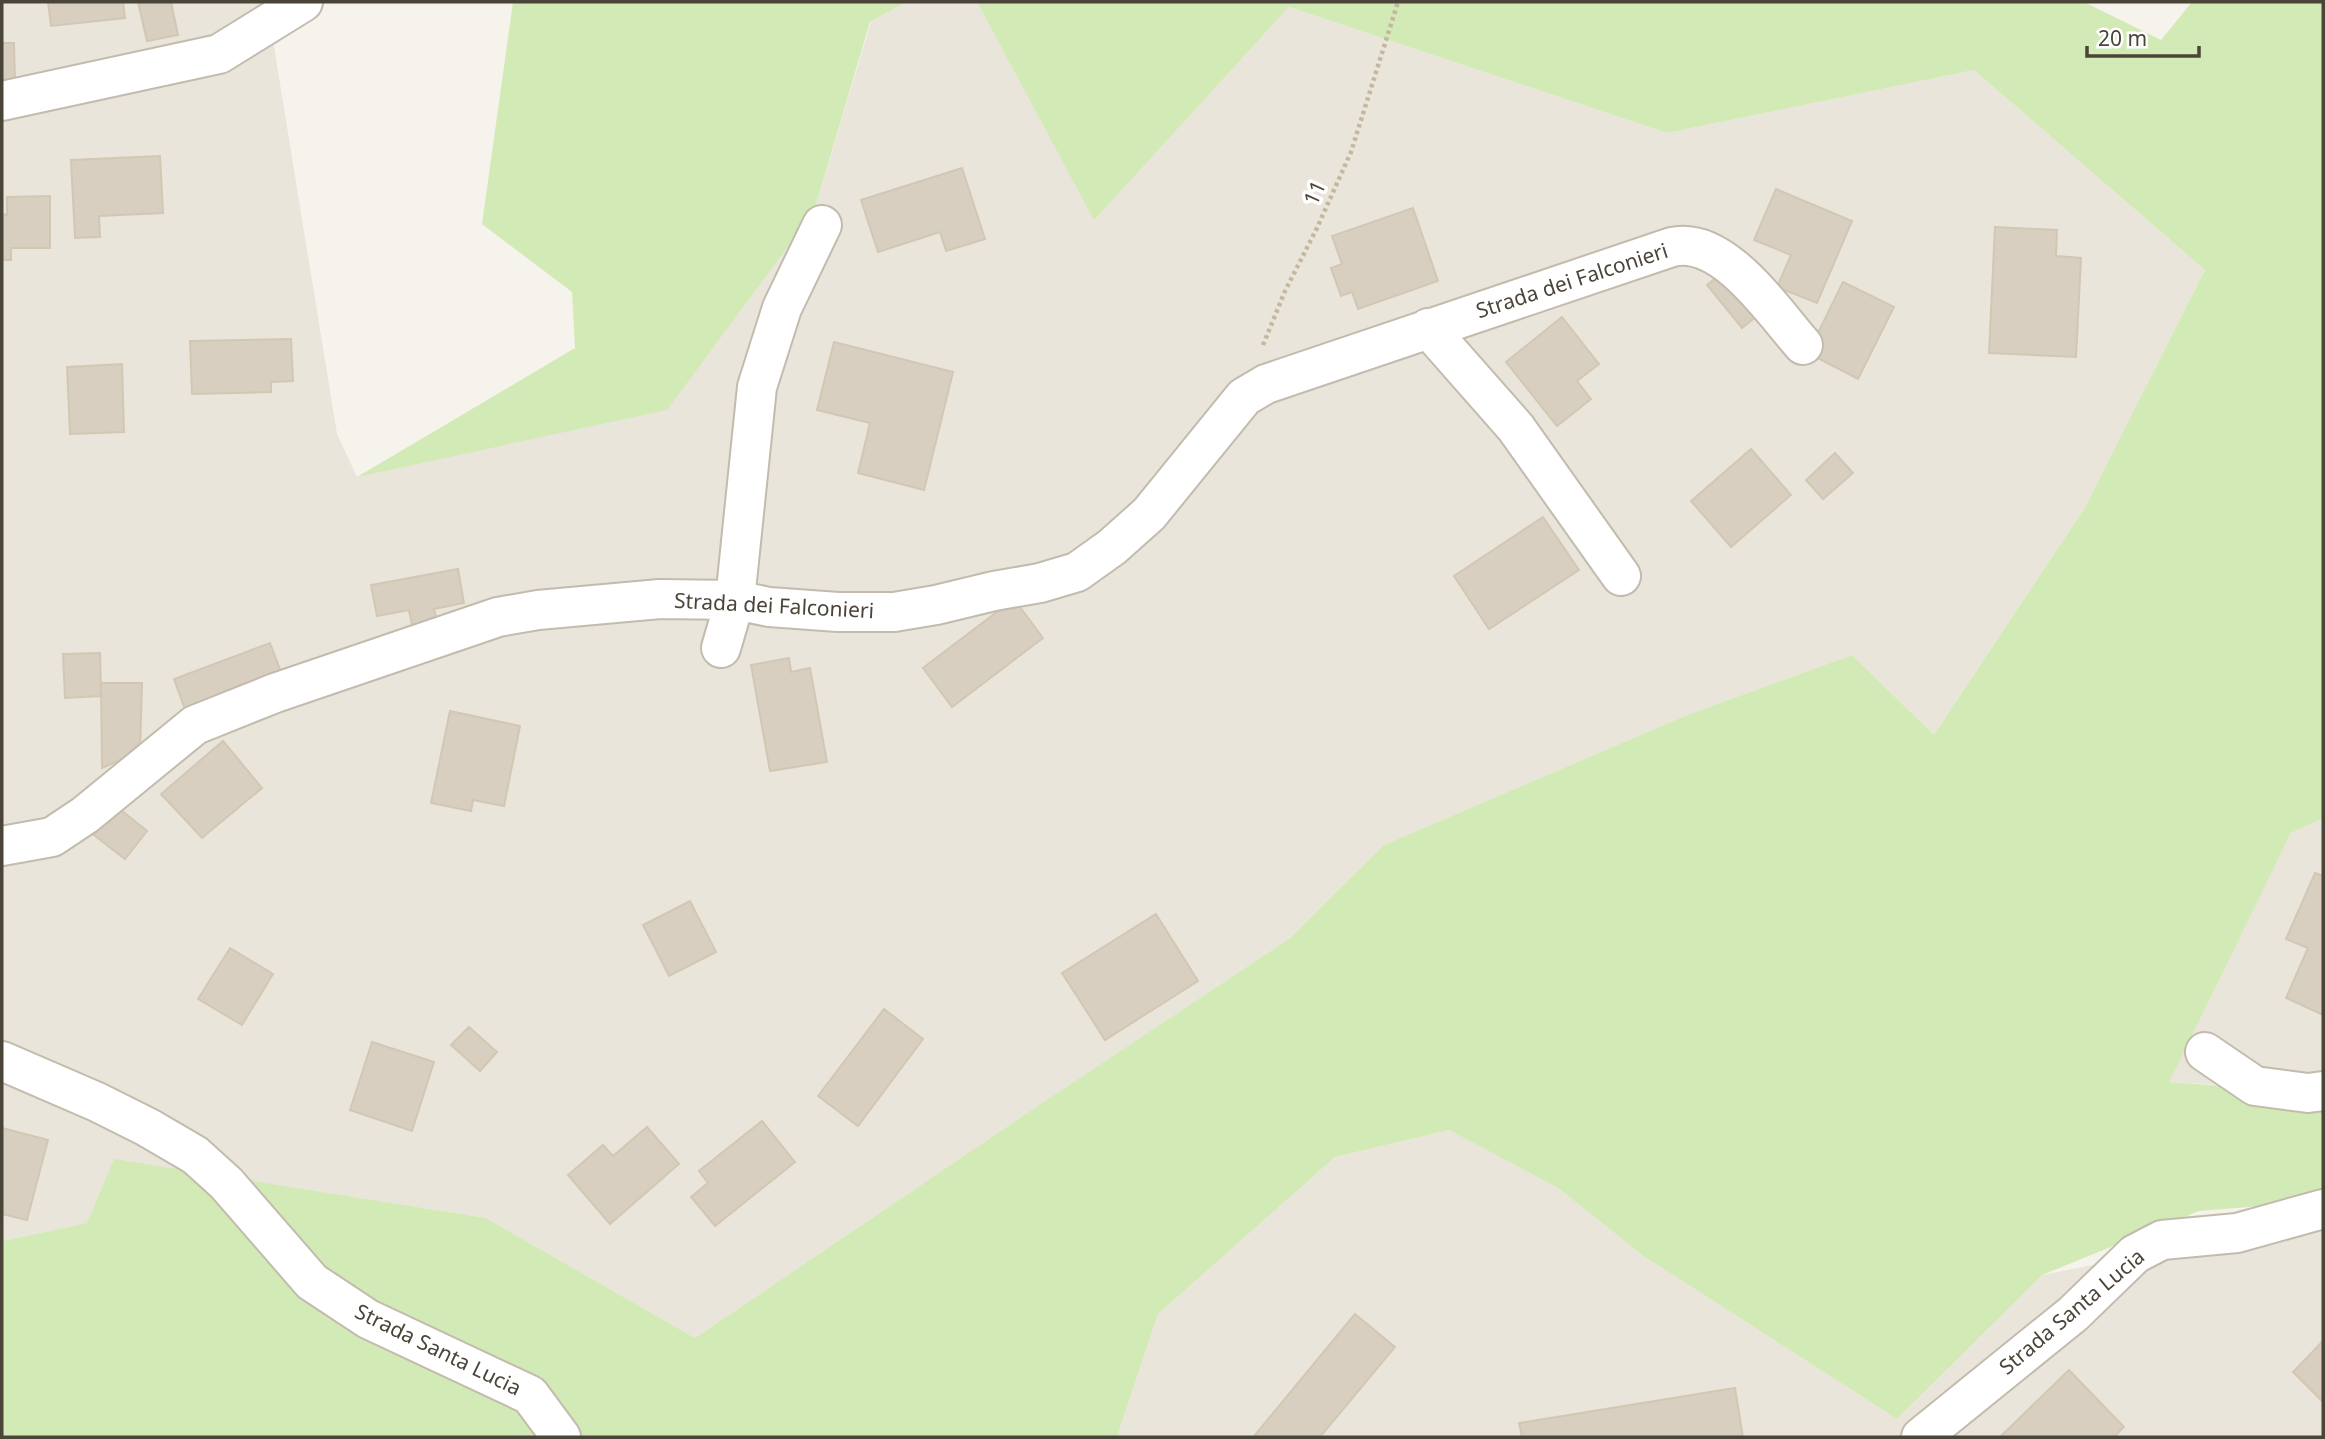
<svg xmlns="http://www.w3.org/2000/svg" width="2325" height="1439" viewBox="0 0 2325 1439" font-family="'Noto Sans',sans-serif">
<rect width="100%" height="100%" fill="#f6f3ec"/>
<!-- residential -->
<path fill="#eae5da" d="M2 2H273L268 7 276 59 337 434 357 477 814 211 871 22 907 2H977L1094 219 1289 7 1667 133 1974 70 2205 270 2084 509 1934 735 1852 655 1687 715 1384 845 1290 938 1039 1105 695 1338 486 1218 114 1160 87 1223 2 1241Z
M2323 818V1090L2168 1082 2291 833Z
M1449 1130 1558 1188 1642 1255 1897 1419 2042 1275 2323 1220V1437H1117L1158 1314 1335 1157Z"/>
<!-- green -->
<path fill="#d2eab5" d="M513 2H907L870 22 814 211 667 410 357 477 575 348 572 292 482 224Z
M977 2H2084L2161 40 2192 2H2323V818L2291 833 2169 1082 2323 1093V1201L2199 1211 2042 1275 1897 1419 1642 1255 1558 1188 1449 1130 1335 1157 1158 1314 1117 1437H2V1241L87 1223 114 1159 486 1218 695 1338 1039 1105 1290 938 1384 845 1687 715 1852 655 1934 735 2084 509 2205 270 1974 70 1667 133 1289 7 1094 220Z"/>
<!-- building -->
<path fill="#d8cfc1" stroke="#d3c7b4" stroke-width="2" d="M48 2H123L125 18 51 26Z
M138 2H171L178 35 147 41Z
M2 43H14L15 82H2Z
M160 156 163 213 99 216 100 237 75 238 71 160Z
M962 168 985 239 946 251 940 232 878 252 861 200Z
M1776 189 1852 221 1817 303 1777 287 1791 255 1754 240Z
M50 196V248H11V260H2V214L7 215V197Z
M1413 208 1438 281 1358 309 1352 292 1341 296 1331 268 1342 264 1332 236Z
M1995 227 2057 230 2056 256 2081 258 2076 357 1989 353Z
M1729 268 1763 311 1742 328 1707 285Z
M1843 282 1894 307 1858 379 1808 353Z
M1562 317 1599 364 1577 381 1591 399 1557 426 1506 362Z
M291 339 293 381 271 382V392L192 394 190 341Z
M834 342 953 372 924 490 858 473 870 423 817 410Z
M122 364 124 432 70 434 67 367Z
M1751 449 1791 495 1731 547 1691 501Z
M1835 453 1853 473 1823 499 1806 480Z
M1543 517 1579 570 1489 629 1454 576Z
M458 569 464 603 434 609 437 621 412 625 409 610 377 616 371 585Z
M1014 599 1043 638 952 707 923 668Z
M270 643 282 675 186 712 174 679Z
M100 653 101 696 65 698 63 654Z
M789 658 791 672 810 668 827 762 770 771 751 665Z
M101 683H142L140 751 102 768Z
M450 711 520 726 504 806 473 800 471 811 431 803Z
M223 741 262 788 202 838 161 794Z
M116 806 147 831 125 859 94 835Z
M2315 873 2323 876V1015L2286 998 2308 948 2286 939Z
M690 901 716 952 669 976 643 925Z
M1156 914 1198 981 1105 1040 1062 973Z
M230 948 273 974 242 1025 198 999Z
M884 1009 923 1039 858 1126 818 1096Z
M469 1027 497 1052 480 1071 451 1045Z
M372 1042 434 1062 412 1131 350 1110Z
M762 1121 795 1162 715 1226 691 1197 708 1183 699 1171Z
M647 1127 679 1164 610 1224 568 1175 603 1145 613 1156Z
M2 1128 48 1140 27 1220 2 1214Z
M1355 1314 1395 1347 1320 1437H1257L1255 1435Z
M2323 1341V1402L2293 1372Z
M2069 1370 2124 1427 2114 1437H2000Z
M1735 1388 1743 1437H1522L1519 1423Z"/>
<g fill="none" stroke-linecap="round" stroke-linejoin="round">
<defs>
<path id="minor" d="M2 101 219 54 303 2
M1428 328 1516 428 1621 576
M721 648 735 600 757 387 782 308 822 225
M2 846 52 837 85 815 195 725 275 693 498 617 538 610 660 599 735 600 769 607 838 612H894L936 605 994 591 1040 583 1077 572 1112 547 1149 514 1244 397 1266 384 1672 247C1723 235 1772 310 1803 345
M2205 1052 2255 1086 2308 1093 2323 1091
M2 1061 97 1102 147 1127 195 1155 226 1183 312 1282 368 1319 530 1395 561 1437
M1921 1437 2073 1314 2135 1254 2162 1240 2237 1233 2323 1209"/>
</defs>
<!-- minor casing -->
<use href="#minor" stroke="#c2bbae" stroke-width="42"/>
<!-- path -->
<path stroke="#c4b79f" stroke-width="4.5" stroke-dasharray="3.5 3.5" stroke-linecap="butt" d="M1263 345 1285 291 1317 228 1351 152 1398 2"/>
<!-- minor -->
<use href="#minor" stroke="#fff" stroke-width="38"/>
</g>
<g text-anchor="middle" stroke-width="7" stroke-linejoin="round" paint-order="stroke">
<!-- street labels -->
<g font-size="21" fill="#4b4439" stroke="#fff">
<text transform="translate(1315 193) rotate(-66)" y="7">11</text>
<text transform="translate(1572 281) rotate(-18)" y="7">Strada dei Falconieri</text>
<text transform="translate(774 606) rotate(3)" y="7">Strada dei Falconieri</text>
<text transform="translate(2072 1312) rotate(-40)" y="7">Strada Santa Lucia</text>
<text transform="translate(438 1350) rotate(26)" y="7">Strada Santa Lucia</text>
</g>
</g>
<!-- border -->
<rect width="2325" height="1439" fill="none" stroke="#4b4439" stroke-width="7"/>
<!-- scale -->
<path d="M2087 46v10h112v-10" fill="none" stroke="#4b4439" stroke-width="3.5"/>
<text x="2098" y="46" font-size="21" fill="#4b4439" stroke="#ffffff" stroke-width="5" paint-order="stroke">20 m</text>
</svg>
